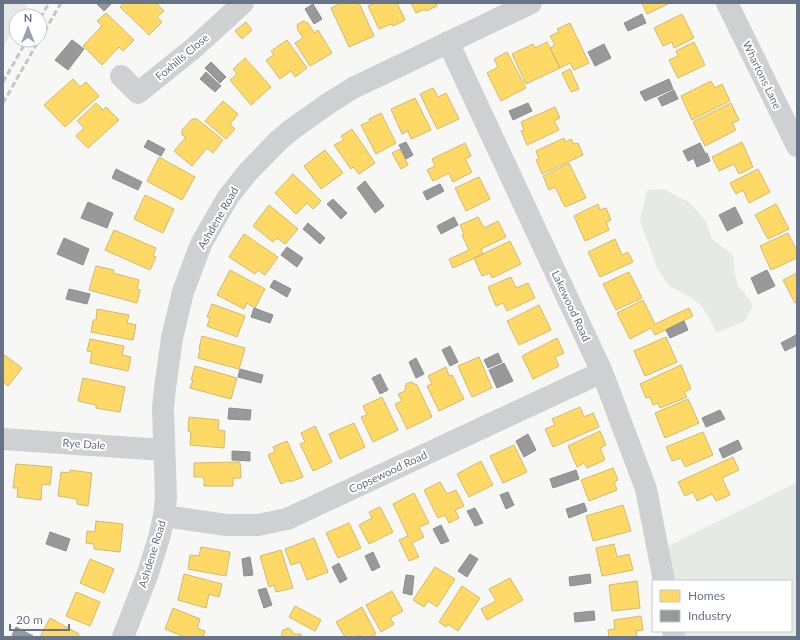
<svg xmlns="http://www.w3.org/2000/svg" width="800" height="640" viewBox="0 0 800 640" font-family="Lato,sans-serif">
<rect width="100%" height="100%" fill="#f7f7f6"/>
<!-- green -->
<path fill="#e6eae4" d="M3 3H29L21 16H16V25L3 48Z
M664 189 689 202 706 221 712 239 733 255 735 273 738 285 753 305 745 321 717 333 702 306 688 296 669 286 657 268 640 220 647 190Z
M797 482V637H674L673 631H791V581H664L658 551Z"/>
<!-- homes -->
<path fill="#ffd966" stroke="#d1ba70" d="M124 3H156L164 11 157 17 162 22 149 35 120 7Z
M341 3H359L374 36 349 47 331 8Z
M375 3H397L405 20 393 26 391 24 379 29 368 6Z
M411 3H436L437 6 426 11 425 9 416 13Z
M642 3H670L647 14Z
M106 13 134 40 123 51 119 47 102 65 83 46 102 26 97 21Z
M682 14 694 38 674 48 672 42 663 46 654 28Z
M303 21 308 23 314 33 318 30 332 53 310 66 295 43 303 38 298 30 297 25Z
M246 22 252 30 242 39 235 31Z
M570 23 589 63 574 70 570 63 560 68 550 48 555 45 550 36 559 32 557 29Z
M287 40 307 68 295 77 291 71 280 79 266 60 274 55 271 51Z
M547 42 560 68 526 84 512 54 533 44 535 48Z
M694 42 705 65 678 78 669 60 678 56 676 51Z
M507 52 526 88 501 101 487 73 498 67 494 59Z
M245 58 271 87 251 105 230 80 237 74 233 69Z
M570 69 579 89 571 92 562 73Z
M73 79 80 87 86 82 99 96 65 127 44 105Z
M711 81 715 88 722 84 730 101 692 120 681 96Z
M433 88 438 97 446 93 459 119 437 129 420 94Z
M415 98 431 130 411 139 408 131 402 134 391 109Z
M223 101 238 114 230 124 235 129 226 139 205 121Z
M96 103 103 110 106 107 119 120 88 148 76 136 84 128 77 121Z
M731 103 739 120 732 123 736 130 705 146 693 122Z
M555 107 560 118 554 121 559 130 527 145 521 131 524 130 521 122Z
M381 113 396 143 376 154 361 125 370 121 369 119Z
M192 119H197L223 140 213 153 207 148 192 166 174 151 186 137 182 135V130Z
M352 129 375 163 359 174 353 167 351 169 334 145 344 140 341 136Z
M564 138 565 142 571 139 574 144 578 143 583 155 542 174 536 160 539 159 536 151Z
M742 142 753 167 739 174 734 164 719 171 712 157Z
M465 143 471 156 465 159 472 172 453 182 449 173 433 181 427 170 435 166 432 159Z
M400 149 408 165 401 169 392 153Z
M325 150 343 173 321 189 304 166Z
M159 157 195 177 182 200 147 181Z
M569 163 586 198 565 207 555 187 549 190 543 176Z
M758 169 770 192 749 203 743 190 736 194 730 183Z
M293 174 321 201 313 209 307 203 296 214 275 193Z
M479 177 490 199 466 211 455 188Z
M145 195 174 209 163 233 134 219Z
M598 204 600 210 606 208 611 220 606 222 609 230 585 241 574 216Z
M776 204 789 229 768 239 755 215Z
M269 205 298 229 285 244 277 238 273 242 253 226Z
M478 217 484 228 498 221 506 237 481 249 483 254 453 268 449 259 469 250 462 235 464 234 460 225Z
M114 230 156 248 153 256 156 257 150 270 105 250Z
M788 233 797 251V258L771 270 760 246Z
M244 234 278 257 265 275 258 270 255 274 229 257Z
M615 239 622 255 628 252 633 262 600 277 588 252Z
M510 241 521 264 492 278 490 273 482 276 474 258Z
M96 266 114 270 113 273 139 280 137 289 140 290 137 303 89 290Z
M230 270 265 289 255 308 247 303 244 309 217 295Z
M629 272 642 298 616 310 603 284Z
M797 273V302L795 303 783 280Z
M511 277 516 288 528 283 535 298 507 311 503 303 496 306 488 287Z
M643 300 655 324 689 308 693 316 655 335 651 328 630 339 617 313Z
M212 304 245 316 237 337 207 326 210 318 207 317Z
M539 305 551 330 519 345 507 321Z
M97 309 129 315 127 323 136 325 133 340 91 332 93 320H96Z
M202 336 245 348 239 369 198 358 200 350 199 349Z
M666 337 677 362 645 376 634 351Z
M557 338 564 353 555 357 559 366 533 379 522 356Z
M90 339 124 346 122 355 131 357 128 371 90 363 92 352 87 351Z
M3 354 22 368 8 386 3 382Z
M479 357 492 388 472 397 458 366Z
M681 365 691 389 684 392 687 397 660 408 658 403 653 405 650 397 646 398 640 384Z
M195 366 237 378 231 399 190 388 193 380H191Z
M446 367 449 376 452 375 464 399 439 411 427 386 432 384 428 376Z
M83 378 125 387 120 412 96 408V405L78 401Z
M411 382 417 385 432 417 407 429 395 404 402 401 398 394 405 391 406 384Z
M382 397 398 430 373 442 361 417 367 415 363 406Z
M688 399 699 423 665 438 655 413Z
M580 407 584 417 593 413 599 427 553 447 545 429 555 425 552 419Z
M189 417 219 420 218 430 225 431 224 448 190 445 191 432 188 431Z
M354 423 365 447 340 459 329 434Z
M315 426 332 462 313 471 300 444 305 442 301 433Z
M600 431 606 445 600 448 605 460 587 468 584 463 577 467 568 446Z
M703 432 713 455 685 467 681 458 672 461 666 447Z
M287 441 303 477 290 482 289 480 281 484 268 455 275 452 273 447Z
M514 445 527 472 503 483 490 456Z
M733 457 739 470 722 478 730 495 716 501 712 494 697 501 693 492 685 496 678 482Z
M481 461 493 485 469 497 457 474Z
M240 462 241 478H233V486H204V477H194V463Z
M16 464 52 467 50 485 42 484 41 500 17 497 18 488H13Z
M613 468 618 480 614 482 617 490 589 501 581 480Z
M70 470 92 473 88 506 77 504V499L58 496 61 472 69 473Z
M440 482 447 494 456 490 464 506 455 510 459 518 449 523 445 515 438 518 424 490Z
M414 493 429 523 419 527 424 537 412 543 419 557 409 561 399 540 408 536 393 504Z
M623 505 631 531 593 541 586 516Z
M380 507 393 532 369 544 359 525 372 518 369 512Z
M96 521 123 524 120 552 94 549V544L86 543 87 531 95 532Z
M349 523 361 548 338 558 326 533Z
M314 538 328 572 307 580 300 562 291 565 285 549Z
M614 544 617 557 629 554 633 570 602 576 596 548Z
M201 547 230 552 226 576 188 569 190 555 199 556Z
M281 550 293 588 276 592 274 585 269 587 260 556Z
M90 559 114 569 104 593 80 583Z
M435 567 455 579 437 607 428 601 424 607 413 600Z
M184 574 222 584 219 597 209 594 206 608 178 600Z
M510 578 523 600 487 620 481 609 496 601 489 589Z
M637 581 640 608 612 611 609 585Z
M462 586 480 598 458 631 448 624 446 627 439 622Z
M392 591 403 611 390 618 394 624 381 632 366 605Z
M76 592 100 602 90 626 66 616Z
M295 606 321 620 315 631 289 617Z
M362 607 376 634 370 637H361L360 635 356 637H345L336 622Z
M173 608 200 619 197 628 205 631 203 637H185L165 629Z
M641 616 643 630 636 631 637 637H609L608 630 615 629 614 620Z
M50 618 79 634 78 637H40Z
M288 628 291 630 294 634H301V637H281L282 632 283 630Z"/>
<!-- industry -->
<path fill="#999" stroke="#8a8e93" d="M96 3H112L104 11Z
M313 4 322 19 314 24 305 9Z
M642 14 646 23 628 31 624 23Z
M72 40 84 49 68 70 55 60Z
M604 44 611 58 595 66 588 52Z
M211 62 226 77 220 83 205 68Z
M206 72 221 86 215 92 200 79Z
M669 79 673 89 645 101 640 92Z
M674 90 678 99 662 106 658 98Z
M528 103 532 111 513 120 509 111Z
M148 140 165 149 161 156 144 147Z
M406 142 413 155 406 159 399 145Z
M700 143 705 153 688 161 683 151Z
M707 153 710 161 697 167 694 159Z
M116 169 142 182 138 190 112 178Z
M365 181 384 206 375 213 357 188Z
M440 184 444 191 427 200 423 192Z
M333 199 347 213 341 219 327 204Z
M88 202 113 213 107 228 81 218Z
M735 207 743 223 727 231 719 215Z
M454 217 458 225 441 234 437 226Z
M308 223 325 238 320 244 303 229Z
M64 238 89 249 83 265 57 254Z
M287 247 303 258 297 267 281 255Z
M767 270 775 286 758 294 751 278Z
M274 280 291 289 287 297 270 287Z
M69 289 90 294 87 304 66 299Z
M254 308 273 315 270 323 251 317Z
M684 321 688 330 670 338 666 330Z
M796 335 797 337V345L785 351 781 343Z
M450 346 458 362 450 366 442 350Z
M498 353 502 362 488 368 484 360Z
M416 358 424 374 416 378 409 362Z
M504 363 513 381 497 388 489 370Z
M240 369 263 375 261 383 238 377Z
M380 374 388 390 380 394 372 378Z
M229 408 251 410 250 420 228 419Z
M720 410 725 419 706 427 702 418Z
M528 434 536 450 524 457 516 441Z
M738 440 742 449 723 458 719 449Z
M232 451 250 452V461L232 460Z
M576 470 579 479 553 488 550 479Z
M508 492 514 505 506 509 500 495Z
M584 503 587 511 569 518 566 509Z
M475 508 483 523 475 526 467 511Z
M441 525 449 541 441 544 433 529Z
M50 532 70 539 66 551 46 544Z
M373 552 380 567 372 571 365 556Z
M470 554 478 559 467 577 458 571Z
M250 557 253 575 244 576 242 559Z
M339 563 347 579 340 583 332 567Z
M590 574 591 583 570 586 569 577Z
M406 575 414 576 412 595 403 593Z
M266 588 272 605 264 608 258 590Z
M594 611 595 620 575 622 574 613Z
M16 627 33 636 32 637H16L12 635Z"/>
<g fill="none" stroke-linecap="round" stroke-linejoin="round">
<!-- minor -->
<path stroke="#cfd0d1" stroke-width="22" d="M727 3 797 146
M448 42 602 372 646 489 664 581
M121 76 138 93 195 47 243 3
M3 439 164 450
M164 516 227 525H258L287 519 602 372
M673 631 674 637
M123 637 148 573 159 538 164 516 166 498 163 408 165 388 172 338 183 292 201 244 228 197 248 172 278 141 291 130 329 103 353 88 531 3"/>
<!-- rail -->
<path stroke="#c5c6c7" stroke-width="3" stroke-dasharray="6 3" stroke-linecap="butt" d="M40 18 49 3
M40 39 61 3
M3 82 27 40
M3 103 39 40"/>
</g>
<g text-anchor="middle" stroke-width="4" stroke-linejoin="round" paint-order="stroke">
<!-- street labels -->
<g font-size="11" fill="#677386" stroke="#fff">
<text transform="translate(182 57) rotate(-40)" y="4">Foxhills Close</text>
<text transform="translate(762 75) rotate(64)" y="4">Whartons Lane</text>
<text transform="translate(218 218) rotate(-60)" y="4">Ashdene Road</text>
<text transform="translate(571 306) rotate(65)" y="4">Lakewood Road</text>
<text transform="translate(84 444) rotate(4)" y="4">Rye Dale</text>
<text transform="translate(388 472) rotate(-25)" y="4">Copsewood Road</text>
<text transform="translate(152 554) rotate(-73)" y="4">Ashdene Road</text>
</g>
</g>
<!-- border -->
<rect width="800" height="640" fill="none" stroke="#677386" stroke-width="8"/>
<!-- legend -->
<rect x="652" y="580" width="140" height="52" fill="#ffffff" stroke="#c2c7cf"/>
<rect x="660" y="590" width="20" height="12" fill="#ffd966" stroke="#c2c7cf"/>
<text x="688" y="600" font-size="12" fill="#677386">Homes</text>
<rect x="660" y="610" width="20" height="12" fill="#999999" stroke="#c2c7cf"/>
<text x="688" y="620" font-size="12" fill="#677386">Industry</text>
<!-- north arrow -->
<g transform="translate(28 28)"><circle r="19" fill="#ffffff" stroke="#c2c7cf"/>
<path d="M0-3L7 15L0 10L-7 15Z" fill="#99a1ad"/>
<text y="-6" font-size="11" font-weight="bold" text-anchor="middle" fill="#677386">N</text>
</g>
<!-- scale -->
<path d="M10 624v6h59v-6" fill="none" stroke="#677386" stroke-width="2"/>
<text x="16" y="624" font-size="12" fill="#677386" stroke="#ffffff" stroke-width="3" paint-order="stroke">20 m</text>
</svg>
